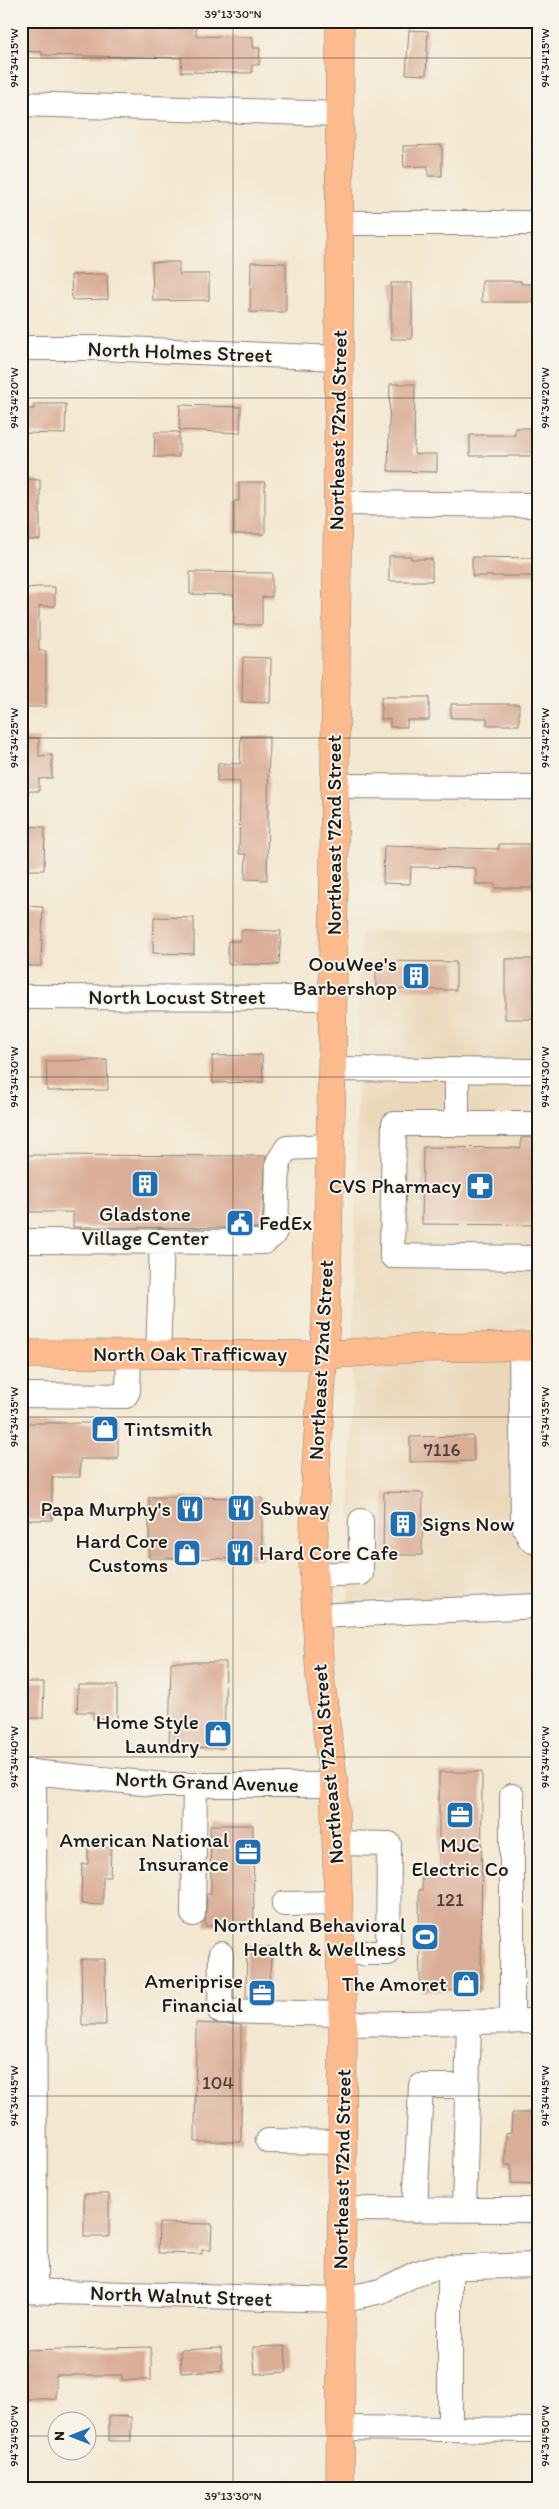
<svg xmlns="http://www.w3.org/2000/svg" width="559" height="2509" viewBox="0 0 559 2509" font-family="Itim,sans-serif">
<rect width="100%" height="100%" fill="#f7f3e8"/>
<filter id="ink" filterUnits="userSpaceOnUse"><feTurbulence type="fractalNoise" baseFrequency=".02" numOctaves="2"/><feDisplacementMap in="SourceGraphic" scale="10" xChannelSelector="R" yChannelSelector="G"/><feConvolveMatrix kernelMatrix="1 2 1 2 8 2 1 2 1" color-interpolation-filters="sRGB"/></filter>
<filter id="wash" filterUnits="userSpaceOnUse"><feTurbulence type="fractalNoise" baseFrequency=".0096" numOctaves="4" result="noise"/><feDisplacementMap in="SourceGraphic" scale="20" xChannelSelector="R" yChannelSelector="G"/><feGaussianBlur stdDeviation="1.12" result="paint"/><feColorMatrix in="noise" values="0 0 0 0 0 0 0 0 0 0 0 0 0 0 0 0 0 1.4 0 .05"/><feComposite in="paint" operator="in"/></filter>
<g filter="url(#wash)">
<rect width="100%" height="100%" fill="#f3e7d0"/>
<!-- built -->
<path fill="#ebd8ba" d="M538 930V1595L349 1601 360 931Z"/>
<g id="blocks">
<!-- building -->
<path fill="#daad97" d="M21 21H196V36L253 37V48H260L259 65H252V73L181 72 182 58 42 55V52L21 51Z
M409 30 428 31 426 75 406 74Z
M442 145V176H428V166L404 167 403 146Z
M152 262H179V274H209V300L153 301Z
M251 262 286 263V312H250Z
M107 274 108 299 72 300 71 275Z
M482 281H521V284H538V302H482Z
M391 283H412V339H391Z
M390 384H415L414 454H437V472L388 471Z
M34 404H66L65 434 21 433V409H34Z
M180 405 241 407 240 433 179 430Z
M515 428H533V436H538V456H470V435H515Z
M155 432H179V457H154Z
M21 479 40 480V540H21Z
M239 482H265V534H234V501H239Z
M389 556H411V559H432V581H389Z
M472 557 538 558V576H472Z
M190 572 272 573V597H262V625H234V595L190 594Z
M37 587H55V606H39V651H46V707H21V589Z
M243 657 271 658 270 703 242 702Z
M381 697H429V720H407V727H390V719H381Z
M451 704H519V725H487V718H451Z
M241 736H269L267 880 245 879 246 854H239L240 782 217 781 218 763 240 764Z
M21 738H39V756L52 755V778L39 779V791H21Z
M21 826 45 827 44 870H21Z
M499 844H538V888H495V884H476V868L411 867 410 884 383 883 384 846 499 849Z
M21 906 43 907 41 966H21Z
M154 917 194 918V954L153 953Z
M241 930 281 931 279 965 228 964V941H241Z
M505 959H534V1019H505Z
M376 961 456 962V990L376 989Z
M262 1055 263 1082 213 1083 212 1056Z
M107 1060 108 1090 47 1091 46 1061Z
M521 1138H538V1225L422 1224 423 1147 521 1148Z
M21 1155 266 1156 262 1226 259 1228 73 1227V1212H21Z
M21 1423H118V1459H80V1477H52V1520H21Z
M473 1436 474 1461 410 1462V1437Z
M384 1492 423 1493 422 1555H383Z
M149 1497 262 1498V1559L149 1558Z
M171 1662H226L224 1748 169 1747Z
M21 1682H44L43 1718H21Z
M78 1685H117V1719H93V1712H77Z
M439 1772H482L481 1990 423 1991V1984H420L419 1890H422V1875H439Z
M210 1825H253L254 1926H205L207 1894H211Z
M88 1847 111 1848 110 1877H103V1905L81 1904 82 1864H88Z
M247 1947H272L268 1997H246Z
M81 1959H105L106 2025H82Z
M196 2023 241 2025V2142H195Z
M512 2113H538V2185L511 2184V2165H505L506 2133 511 2132Z
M84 2194H109V2237H84Z
M159 2223 212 2224 211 2250H202V2254L158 2253Z
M285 2346 287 2372 255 2374 253 2347Z
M151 2347V2380H122V2375H56V2399H21V2350Z
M221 2348 222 2371 181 2373 180 2350Z
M109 2416 131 2417V2441H109Z"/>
</g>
</g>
<g filter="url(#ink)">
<use href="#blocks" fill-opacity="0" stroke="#888276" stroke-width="1"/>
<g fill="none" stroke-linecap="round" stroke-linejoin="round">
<defs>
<path id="minor" d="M21 104 340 114
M339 223H538
M21 348H101L339 358
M338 503 538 505
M334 786 538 787
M21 997 333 998
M332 1069 538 1071
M457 1124V1071
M538 1124H394L392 1256 538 1258
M21 1241 264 1242 273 1235 276 1229 278 1162 287 1148 329 1146
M521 1347 523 1524 530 1539 538 1543
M158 1355 162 1241
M21 1395 125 1396 128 1391 129 1355
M313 1575 361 1573V1521
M316 1616 538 1606
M21 1771 164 1785H334
M34 1772 35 2291
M512 1796V2022
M336 1843 389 1844 388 1953H340
M284 1904 338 1903
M193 1914 195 1785
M221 1954 220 2011 343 2014
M343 2024 538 2021
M268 2141 342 2142
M341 2209 538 2210
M415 2210 421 2086H467
M464 2210 469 2023
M21 2291 340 2300 381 2291 417 2273 434 2268 538 2265
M340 2428 538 2430
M450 2429V2267"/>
<path id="major" d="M340 21 339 358 332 1069 326 1319 316 1467 313 1564 320 1676 334 1785 343 2024 340 2488
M21 1354 323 1355 421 1348 538 1346"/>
</defs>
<!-- minor casing -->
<use href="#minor" stroke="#888276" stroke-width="26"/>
<!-- major casing -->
<use href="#major" stroke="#888276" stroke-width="29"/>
<!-- minor -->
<use href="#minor" stroke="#fff" stroke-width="24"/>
<!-- major -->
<use href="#major" stroke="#fcba8d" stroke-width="28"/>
</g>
</g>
<!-- ticks -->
<path fill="none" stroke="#1c1c1c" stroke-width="1" stroke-opacity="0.45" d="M233 21V2488M21 58H538M21 398H538M21 738H538M21 1077H538M21 1417H538M21 1757H538M21 2096H538M21 2436H58M88 2436H538"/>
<!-- icons -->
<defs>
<symbol id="building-square" viewBox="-11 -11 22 22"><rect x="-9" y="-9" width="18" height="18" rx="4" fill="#1f6fb2" stroke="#f7f3e8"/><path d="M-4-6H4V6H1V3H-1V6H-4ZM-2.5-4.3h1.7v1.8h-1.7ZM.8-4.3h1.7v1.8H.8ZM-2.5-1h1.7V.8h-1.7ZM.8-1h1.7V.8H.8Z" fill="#fff"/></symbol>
<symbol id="pharmacy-square" viewBox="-11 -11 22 22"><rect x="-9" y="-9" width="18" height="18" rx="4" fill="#1f6fb2" stroke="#f7f3e8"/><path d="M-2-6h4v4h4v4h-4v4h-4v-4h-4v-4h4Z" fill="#fff"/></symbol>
<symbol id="civic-square" viewBox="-11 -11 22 22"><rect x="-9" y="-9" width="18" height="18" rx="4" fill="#1f6fb2" stroke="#f7f3e8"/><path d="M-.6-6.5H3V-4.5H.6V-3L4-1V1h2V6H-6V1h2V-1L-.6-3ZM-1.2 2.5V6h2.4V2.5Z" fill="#fff"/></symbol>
<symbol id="shop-square" viewBox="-11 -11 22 22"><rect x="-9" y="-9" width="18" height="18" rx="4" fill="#1f6fb2" stroke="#f7f3e8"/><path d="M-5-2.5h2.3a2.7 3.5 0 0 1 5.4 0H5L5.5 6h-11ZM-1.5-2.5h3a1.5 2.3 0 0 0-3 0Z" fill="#fff"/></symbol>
<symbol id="restaurant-square" viewBox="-11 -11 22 22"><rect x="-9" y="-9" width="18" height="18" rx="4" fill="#1f6fb2" stroke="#f7f3e8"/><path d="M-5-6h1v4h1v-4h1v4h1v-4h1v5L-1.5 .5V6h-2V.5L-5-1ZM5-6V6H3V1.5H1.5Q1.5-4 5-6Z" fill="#fff"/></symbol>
<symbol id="office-square" viewBox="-11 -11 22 22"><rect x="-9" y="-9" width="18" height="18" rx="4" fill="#1f6fb2" stroke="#f7f3e8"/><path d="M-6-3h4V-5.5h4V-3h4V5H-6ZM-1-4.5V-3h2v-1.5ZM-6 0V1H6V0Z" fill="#fff"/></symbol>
<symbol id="stadium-square" viewBox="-11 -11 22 22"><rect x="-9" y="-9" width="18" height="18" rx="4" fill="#1f6fb2" stroke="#f7f3e8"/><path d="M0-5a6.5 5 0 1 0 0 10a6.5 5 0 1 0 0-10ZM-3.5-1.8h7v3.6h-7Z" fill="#fff"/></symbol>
</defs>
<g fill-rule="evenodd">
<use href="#building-square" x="400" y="960" width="32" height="32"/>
<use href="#building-square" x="129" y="1168" width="32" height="32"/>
<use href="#pharmacy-square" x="464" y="1170" width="32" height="32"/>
<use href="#civic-square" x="224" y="1207" width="32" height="32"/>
<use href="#shop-square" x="89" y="1413" width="32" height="32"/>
<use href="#restaurant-square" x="225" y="1492" width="32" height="32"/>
<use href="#restaurant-square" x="174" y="1493" width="32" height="32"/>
<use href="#building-square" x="387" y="1508" width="32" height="32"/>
<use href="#shop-square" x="171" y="1537" width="32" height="32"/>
<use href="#restaurant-square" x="224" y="1537" width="32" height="32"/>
<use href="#shop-square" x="202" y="1718" width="32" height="32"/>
<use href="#office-square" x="444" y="1799" width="32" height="32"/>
<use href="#office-square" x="232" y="1836" width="32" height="32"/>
<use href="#stadium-square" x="409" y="1921" width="32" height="32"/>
<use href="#shop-square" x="450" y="1968" width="32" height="32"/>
<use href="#office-square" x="246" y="1977" width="32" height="32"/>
</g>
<g text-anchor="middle" stroke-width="4" stroke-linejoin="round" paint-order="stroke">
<!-- number labels -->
<g font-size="19" fill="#4c403b">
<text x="442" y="1456">7116</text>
<text x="450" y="1906">121</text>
<text x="218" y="2089">104</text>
</g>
<!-- street labels -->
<g font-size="21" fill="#1c1c1c" stroke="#f7f3e8">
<text transform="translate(180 352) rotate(2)" y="7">North Holmes Street</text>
<text transform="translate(338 430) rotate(-89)" y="7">Northeast 72nd Street</text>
<text transform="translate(334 835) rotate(-90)" y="7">Northeast 72nd Street</text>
<text x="177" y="1004">North Locust Street</text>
<text x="190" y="1361">North Oak Trafficway</text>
<text transform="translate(321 1360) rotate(-87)" y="7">Northeast 72nd Street</text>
<text transform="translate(328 1764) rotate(-95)" y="7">Northeast 72nd Street</text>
<text transform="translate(207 1782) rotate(2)" y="7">North Grand Avenue</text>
<text transform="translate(342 2169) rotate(-89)" y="7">Northeast 72nd Street</text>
<text transform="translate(181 2296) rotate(2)" y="7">North Walnut Street</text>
</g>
<!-- poi labels -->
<g font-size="21" fill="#1c1c1c" stroke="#f7f3e8" text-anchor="end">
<text x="397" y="971">OouWee's<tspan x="397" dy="24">Barbershop</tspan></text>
<text x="461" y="1193">CVS Pharmacy</text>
<text x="145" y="1221" text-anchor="middle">Gladstone<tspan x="145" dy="24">Village Center</tspan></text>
<text x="259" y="1230" text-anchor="start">FedEx</text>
<text x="124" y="1436" text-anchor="start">Tintsmith</text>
<text x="260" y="1515" text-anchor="start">Subway</text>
<text x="171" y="1516">Papa Murphy's</text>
<text x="422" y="1531" text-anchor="start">Signs Now</text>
<text x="168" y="1548">Hard Core<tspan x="168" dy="24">Customs</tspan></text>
<text x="259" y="1560" text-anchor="start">Hard Core Cafe</text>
<text x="199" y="1729">Home Style<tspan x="199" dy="24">Laundry</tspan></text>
<text x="229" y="1847">American National<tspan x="229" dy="24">Insurance</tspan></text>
<text x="460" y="1852" text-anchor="middle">MJC<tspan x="460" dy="24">Electric Co</tspan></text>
<text x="406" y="1932">Northland Behavioral<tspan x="406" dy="24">Health &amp; Wellness</tspan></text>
<text x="243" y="1988">Ameriprise<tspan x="243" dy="24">Financial</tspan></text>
<text x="447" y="1991">The Amoret</text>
</g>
</g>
<!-- margin -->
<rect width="559" height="2509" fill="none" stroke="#f7f3e8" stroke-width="55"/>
<!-- north arrow -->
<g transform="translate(72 2436) rotate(270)"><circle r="24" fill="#f7f3e8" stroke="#9f9d96"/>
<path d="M0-4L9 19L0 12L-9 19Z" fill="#1f6fb2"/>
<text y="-8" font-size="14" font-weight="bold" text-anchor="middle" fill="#1c1c1c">N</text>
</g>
<rect x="28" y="28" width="504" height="2454" fill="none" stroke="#1c1c1c" stroke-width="2"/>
<g font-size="12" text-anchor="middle" fill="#1c1c1c">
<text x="233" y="18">39°13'30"N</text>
<text transform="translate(545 58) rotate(-90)" y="4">94°34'15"W</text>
<text transform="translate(14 58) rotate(-90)" y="4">94°34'15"W</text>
<text transform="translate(545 398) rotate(-90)" y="4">94°34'20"W</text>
<text transform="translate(14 398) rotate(-90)" y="4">94°34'20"W</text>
<text transform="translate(14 738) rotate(-90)" y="4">94°34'25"W</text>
<text transform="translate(545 738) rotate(-90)" y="4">94°34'25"W</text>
<text transform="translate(14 1077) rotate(-90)" y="4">94°34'30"W</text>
<text transform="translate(545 1077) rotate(-90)" y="4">94°34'30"W</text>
<text transform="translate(14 1417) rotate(-90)" y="4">94°34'35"W</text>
<text transform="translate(545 1417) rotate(-90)" y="4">94°34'35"W</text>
<text transform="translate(14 1757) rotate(-90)" y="4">94°34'40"W</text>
<text transform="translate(545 1757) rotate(-90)" y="4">94°34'40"W</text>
<text transform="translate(14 2096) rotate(-90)" y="4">94°34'45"W</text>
<text transform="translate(545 2096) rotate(-90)" y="4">94°34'45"W</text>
<text transform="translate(14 2436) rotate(-90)" y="4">94°34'50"W</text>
<text transform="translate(545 2436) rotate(-90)" y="4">94°34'50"W</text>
<text x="233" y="2500">39°13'30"N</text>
</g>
</svg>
